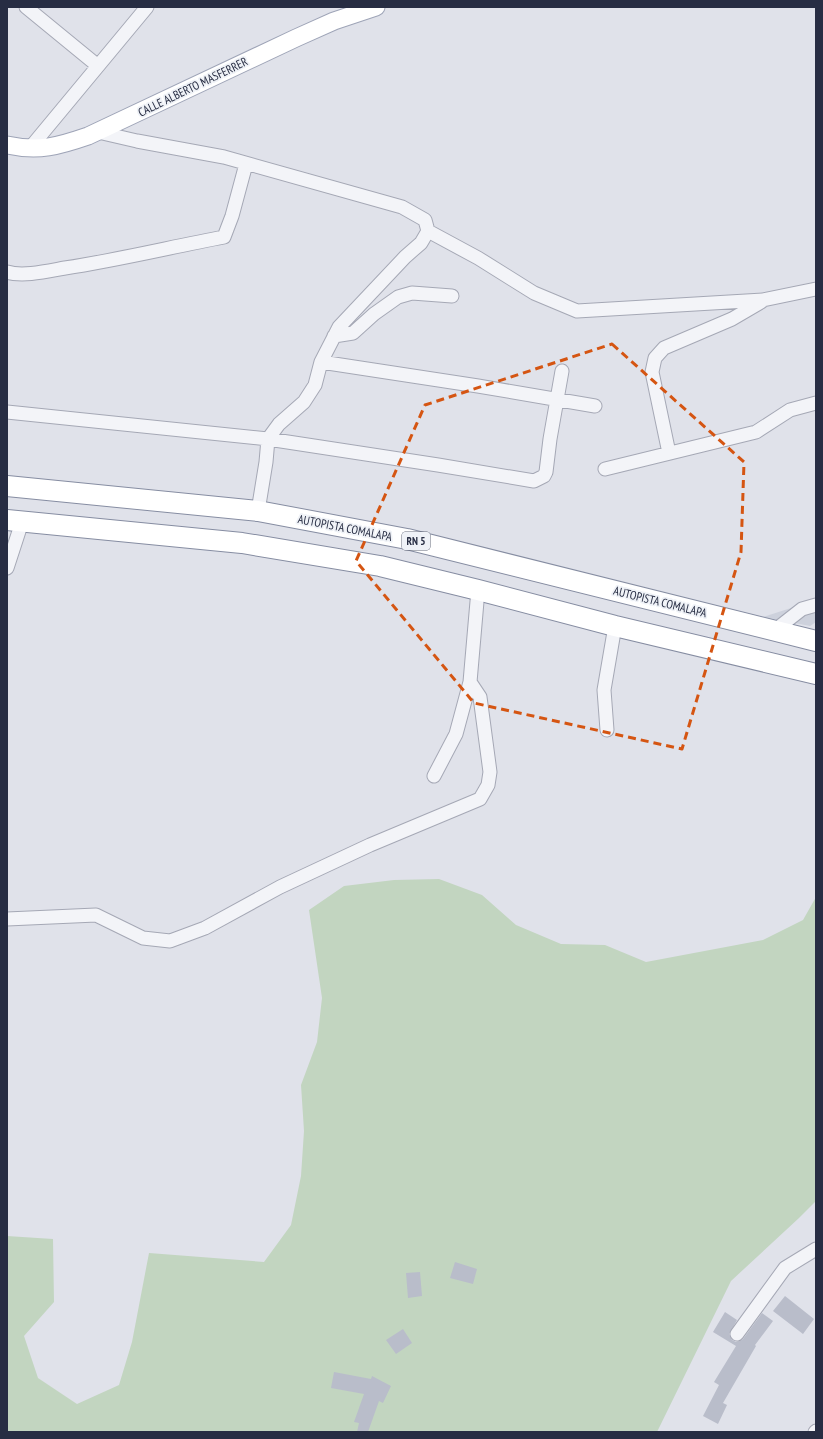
<svg xmlns="http://www.w3.org/2000/svg" width="823" height="1439" viewBox="0 0 823 1439" font-family="'PT Sans Narrow',sans-serif">
<rect width="100%" height="100%" fill="#e0e2ea"/>
<!-- built -->
<path fill="#cdd1dc" d="M816 600V622L810 626 763 617Z"/>
<!-- green -->
<path fill="#c2d5c0" d="M439 879 482 895 516 925 561 944 605 945 646 962 763 940 803 920 816 897V1201L799 1218 731 1281 657 1432H7V1236L53 1239 54 1302 24 1336 38 1378 77 1404 119 1385 132 1342 149 1253 264 1262 291 1225 301 1176 304 1131 301 1085 317 1042 322 998 309 910 344 886 394 880Z"/>
<!-- building -->
<path fill="#b9bdca" d="M455 1262 477 1269 473 1284 450 1278Z
M420 1272 422 1296 408 1298 406 1273Z
M785 1296 814 1319 803 1334 773 1311Z
M725 1312 737 1320 729 1334 732 1340 736 1342 740 1341 743 1339 762 1313 773 1321 755 1345 756 1346 723 1403 727 1405 718 1424 703 1416 719 1385 714 1382 736 1346 713 1332Z
M403 1329 412 1343 396 1354 386 1340Z
M334 1372 371 1379 372 1376 391 1386 383 1403 379 1401 368 1432H357L359 1423 354 1422 364 1394 331 1388Z"/>
<g fill="none" stroke-linecap="round" stroke-linejoin="round">
<defs>
<path id="minor" d="M26 7 98 66
M98 132 137 141 224 157 402 207 425 220 428 231 421 243 405 257 339 327 321 362 315 385 304 402 279 424 268 439 266 462 258 511
M30 148 147 7
M428 231 478 258 534 293 577 311 763 300 816 289
M7 272C23 277 48 271 65 268 118 260 171 247 224 237L232 216 246 164
M334 336 353 333 374 314 398 297 412 293 452 296
M321 362 478 386 595 406
M7 412 268 439 438 465 534 481 544 476 546 472 550 439 562 371
M669 453 652 372 655 358 664 348 732 319 761 302
M605 469 756 432 790 410 816 403
M7 568 22 522
M774 631 802 609 816 605
M607 730 604 690 615 626
M434 776 456 734 470 682
M7 919 96 915 143 938 170 941 205 928 280 887 370 845 480 799 488 785 490 772 480 697 470 682 478 590
M737 1334 785 1268 816 1249
M815 1432 816 1431"/>
<path id="major" d="M7 145C39 152 59 146 88 136L296 38 334 21 376 7"/>
<path id="highway" d="M7 486 258 511 407 539 816 641
M7 520 242 543 380 566 478 590 615 626 816 674"/>
</defs>
<!-- minor casing -->
<use href="#minor" stroke="#a5a8b5" stroke-width="15"/>
<!-- major casing -->
<use href="#major" stroke="#9ea4b7" stroke-width="19"/>
<!-- highway casing -->
<use href="#highway" stroke="#868da2" stroke-width="22"/>
<!-- minor -->
<use href="#minor" stroke="#f3f4f8" stroke-width="13"/>
<!-- major -->
<use href="#major" stroke="#fff" stroke-width="17"/>
<!-- highway -->
<use href="#highway" stroke="#fff" stroke-width="20"/>
</g>
<!-- marked area -->
<path fill="none" stroke="#d55512" stroke-width="3" stroke-dasharray="8 5" stroke-linejoin="round" d="M612 344 744 462 741 552 682 749 474 703 356 561 425 405Z"/>
<g text-anchor="middle" stroke-width="3.5" stroke-linejoin="round" paint-order="stroke">
<!-- shield labels -->
<rect fill="#eff2f7" stroke="#636879" stroke-width="1" x="402" y="532" width="28" height="18" rx="3"/>
<g font-size="11" font-weight="bold" fill="#272d43">
<text x="416" y="545">RN 5</text>
</g>
<!-- street labels -->
<g font-size="12" fill="#272d43" stroke="#eff2f7">
<text transform="translate(193 87) rotate(-26)" y="4">CALLE ALBERTO MASFERRER</text>
<text transform="translate(345 528) rotate(11)" y="4">AUTOPISTA COMALAPA</text>
<text transform="translate(660 602) rotate(14)" y="4">AUTOPISTA COMALAPA</text>
</g>
</g>
<!-- border -->
<rect width="823" height="1439" fill="none" stroke="#272d43" stroke-width="16"/>
</svg>
